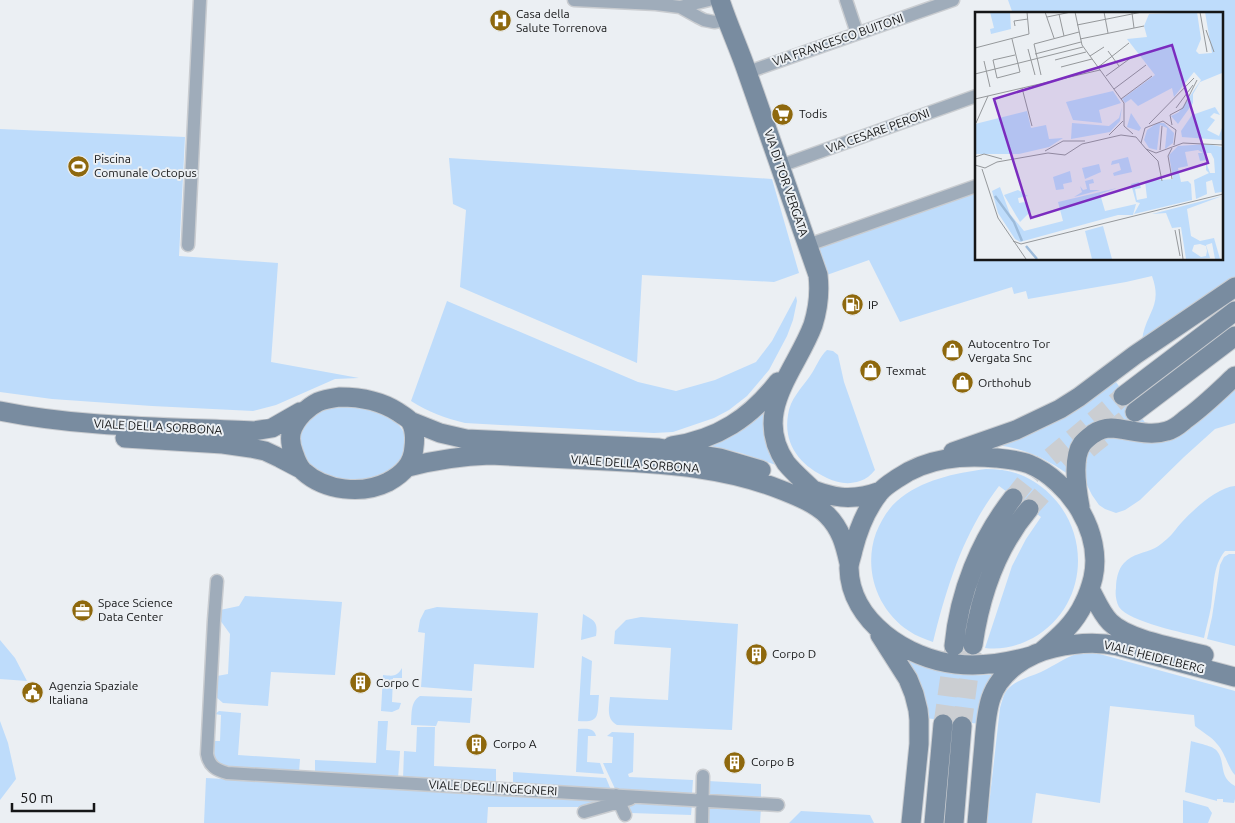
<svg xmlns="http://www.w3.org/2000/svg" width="1235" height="823" viewBox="0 0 1235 823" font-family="Ubuntu,sans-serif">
<rect width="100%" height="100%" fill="#ebeff3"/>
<!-- green -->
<path fill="#bedcfb" d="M1008 0H1235V287L1141 351C1142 345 1142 340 1143 334 1149 310 1162 304 1152 276L1126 282 1028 299 1026 291 1014 294 1012 287 900 322 869 260 824 276 815 247 976 191V259H1221V14H1013Z
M0 129 185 137 179 256 278 263 271 362 359 378 335 379 276 405 253 411 152 406 52 399 0 392Z
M449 158 772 179 799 273 774 282 642 275 637 363 460 287 466 210 453 204Z
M796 296 797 301 793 320 787 336 769 370 747 396 729 410 714 418 673 432 654 433 465 423C444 418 429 412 411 401L447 301 638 382 676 391 715 380 756 362 772 341Z
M827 350 833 351 838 355 844 382 875 470C871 475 866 479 860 481 848 485 838 483 827 478 801 466 783 445 788 415 790 399 801 389 810 376 816 368 819 357 827 350Z
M1111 381 1116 382 1149 428 1102 424 1068 474C1043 457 1026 449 996 445Z
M1235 385V423L1215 429 1184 457 1140 500 1125 510 1116 513 1105 509 1099 505 1092 495 1086 483 1082 472 1087 452 1096 442 1105 438H1114L1148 443 1166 441 1178 434Z
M346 405C369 406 397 413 406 437 407 439 408 442 408 445 407 452 402 461 399 468L365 482 335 479 321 473 308 463 304 458 300 444 301 433 305 424 313 416 325 409Z
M765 407C763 433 764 442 776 465L741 453 701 444Z
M986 469C1002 469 1019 472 1033 481 1092 517 1094 603 1033 638 1018 646 1002 650 985 648L1012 566 1026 539 1041 517 999 486C963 533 947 586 933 642 925 639 916 636 909 631 877 610 863 569 876 533 881 521 887 510 897 501 921 480 955 473 986 469Z
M1235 486V551H1225C1212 567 1214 588 1211 607 1209 618 1206 628 1204 638 1185 633 1129 622 1119 607 1116 601 1115 594 1116 588 1116 580 1118 569 1124 563 1132 554 1145 553 1155 548 1159 546 1163 542 1167 539 1173 534 1177 527 1182 522 1194 509 1218 487 1235 486Z
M1229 554H1235V646L1207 639 1212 617 1220 565 1224 557Z
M245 596 342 602 335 675 271 672 268 706 223 703 216 697 217 676 228 674 230 634 220 620V610L239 606Z
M437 607 538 613 534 668 474 664 472 691 421 687 425 633 418 632 420 620 425 610Z
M583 614C595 621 598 622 596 636L581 640Z
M641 617 738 624 732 730 617 725C606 719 609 708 610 697L668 700 671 648 614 644 615 631 626 620Z
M0 640 15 658 27 681 0 679Z
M1084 652 1096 653 1235 691V775C1228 768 1225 752 1217 744 1212 737 1202 732 1195 726L1194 715 1110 706 1100 803 1036 793 1032 823H987L1000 708C1002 702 1003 695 1007 690 1015 680 1030 677 1041 672 1056 665 1068 655 1084 652Z
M582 656 592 661 590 695H599C597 715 601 723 578 721Z
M906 659C934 671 967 678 998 674L981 724 924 718Z
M402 668V678H393L392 702 401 703 399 709 392 712 381 711 383 675C393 676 397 677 402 668Z
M420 696 472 698 470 723 438 721 436 726 411 725C412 714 410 702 420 696Z
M219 711 241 713 238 755 300 759 299 772 227 769 213 761 212 741H220L221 715 215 714Z
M0 721 8 743 16 779 0 800Z
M378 721H388L386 750 400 751 398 779 315 774V760L376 763Z
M417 727H435L434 766 496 769V783L403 779 404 751 416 752Z
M578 729C585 729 594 727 596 736H588L587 762 600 763 604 774 576 772Z
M612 732 634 733 633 772 628 774 629 777 693 780 692 794 616 791 603 763H612L613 737 607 736Z
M1191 741C1197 743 1214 746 1217 751 1226 762 1218 777 1235 786V799L1234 803 1223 802V799H1217V801L1185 792Z
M513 772 606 778 611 790 513 784Z
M206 778 608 800 585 807H488L487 823H204Z
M708 781 761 784V799L707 796Z
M638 800 692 804 691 815 631 813 626 804Z
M1183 800 1208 807 1212 813 1208 823H1183Z
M712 805 761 808 760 823H706L707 806 709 810Z
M801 811 870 815 874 823H789Z"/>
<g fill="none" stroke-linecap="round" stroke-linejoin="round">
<!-- secondary-tunnel -->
<path stroke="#cbced2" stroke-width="19" stroke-dasharray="19 9" stroke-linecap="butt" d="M1013 498 1031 475 1046 461 1123 396
M1029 509 1063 471 1094 444 1135 412
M943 724 954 647
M962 726 973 645"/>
<defs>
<path id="street" d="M574 0 656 4 680 7 698 17 704 20 714 22 726 20
M846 0 857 33
M680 7 709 0
M751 71 953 0
M780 166 976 96
M188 245 200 0
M808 245 976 186
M217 581 214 620 207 754C209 766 216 770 227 773L778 805
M616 795 625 815
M584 812 630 799
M702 823 703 776"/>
<path id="secondary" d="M720 0C728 25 739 48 747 72L818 275C820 292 818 309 813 325 796 371 751 412 786 463 794 473 804 481 813 490
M1123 396 1235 311
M340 397C361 397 381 401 398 412 402 415 408 418 410 421 415 428 415 440 414 447 413 464 403 474 388 482 362 495 325 491 303 471 299 467 296 460 294 454 287 437 291 426 303 413 308 408 312 405 318 402 325 399 333 398 340 397Z
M0 411C84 428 169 427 254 431L272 428 300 412
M1135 412 1235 336
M410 421 440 433 466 439 659 448 720 458 761 470
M125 438 223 444 251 448 265 451 280 458 301 469
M672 446C718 439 750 418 778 382
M953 452 1016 430 1060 409 1079 397 1135 355 1235 287
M408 467C435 460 462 456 490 455 530 457 569 459 608 461 668 464 728 468 784 491 799 497 816 504 827 515 841 529 845 545 849 563
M803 486C831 498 851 502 881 491
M1080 507C1077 491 1072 458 1082 444 1085 440 1089 437 1093 434 1099 430 1104 428 1111 428 1130 429 1148 437 1167 431 1175 429 1180 424 1186 419 1204 406 1219 391 1235 376
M1090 589C1096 600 1101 613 1110 622 1128 640 1178 648 1204 655
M880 635 908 679 914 694 918 710 919 720V744L911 823
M973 645C980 596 997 547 1029 509
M954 646C959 593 980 540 1013 498
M1031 656C1006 663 982 667 956 664 908 659 850 622 849 568 849 562 852 556 853 550 858 530 867 508 880 492 885 486 892 482 898 478 927 458 961 455 996 458 1007 459 1019 460 1029 464 1070 481 1103 533 1093 578 1091 586 1088 595 1084 603 1075 623 1059 637 1042 651
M934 823 943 724
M954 823 962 726
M977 823C979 800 981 778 983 755 985 737 985 716 991 698 1000 672 1027 654 1054 648 1075 643 1096 641 1118 646L1235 677"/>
</defs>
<!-- street casing -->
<use href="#street" stroke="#c9ccd0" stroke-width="15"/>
<!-- secondary casing -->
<use href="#secondary" stroke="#c9ccd0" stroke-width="21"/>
<!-- street -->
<use href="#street" stroke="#9facba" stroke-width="12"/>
<!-- secondary -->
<use href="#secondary" stroke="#798ca0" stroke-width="19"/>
</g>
<!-- icons -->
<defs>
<symbol id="hospital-disc" viewBox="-11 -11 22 22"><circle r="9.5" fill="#8e680d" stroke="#ebeff3"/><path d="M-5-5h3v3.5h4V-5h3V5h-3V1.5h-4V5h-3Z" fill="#fff"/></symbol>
<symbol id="supermarket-disc" viewBox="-11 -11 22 22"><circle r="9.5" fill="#8e680d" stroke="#ebeff3"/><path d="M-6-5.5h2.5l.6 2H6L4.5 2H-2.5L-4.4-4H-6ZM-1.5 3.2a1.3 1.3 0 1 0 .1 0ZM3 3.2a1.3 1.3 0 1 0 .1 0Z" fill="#fff"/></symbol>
<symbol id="stadium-disc" viewBox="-11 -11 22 22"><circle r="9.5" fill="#8e680d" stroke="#ebeff3"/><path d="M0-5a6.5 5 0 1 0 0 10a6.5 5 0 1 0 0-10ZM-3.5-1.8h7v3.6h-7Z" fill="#fff"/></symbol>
<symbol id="fuel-disc" viewBox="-11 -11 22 22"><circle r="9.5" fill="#8e680d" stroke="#ebeff3"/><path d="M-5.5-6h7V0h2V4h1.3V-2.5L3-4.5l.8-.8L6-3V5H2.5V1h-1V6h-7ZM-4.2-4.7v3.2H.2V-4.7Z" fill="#fff"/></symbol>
<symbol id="shop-disc" viewBox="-11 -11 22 22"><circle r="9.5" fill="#8e680d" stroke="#ebeff3"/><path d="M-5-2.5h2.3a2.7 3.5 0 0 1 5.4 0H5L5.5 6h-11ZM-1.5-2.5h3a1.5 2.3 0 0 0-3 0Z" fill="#fff"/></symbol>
<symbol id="office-disc" viewBox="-11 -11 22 22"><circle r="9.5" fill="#8e680d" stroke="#ebeff3"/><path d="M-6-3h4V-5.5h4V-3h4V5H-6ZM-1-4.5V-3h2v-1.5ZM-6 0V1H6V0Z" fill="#fff"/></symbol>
<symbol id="building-disc" viewBox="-11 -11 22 22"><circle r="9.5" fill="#8e680d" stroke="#ebeff3"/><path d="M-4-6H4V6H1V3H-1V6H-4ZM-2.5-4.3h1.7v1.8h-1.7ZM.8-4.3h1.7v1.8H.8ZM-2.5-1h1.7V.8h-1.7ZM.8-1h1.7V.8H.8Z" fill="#fff"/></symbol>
<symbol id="civic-disc" viewBox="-11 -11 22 22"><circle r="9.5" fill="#8e680d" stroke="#ebeff3"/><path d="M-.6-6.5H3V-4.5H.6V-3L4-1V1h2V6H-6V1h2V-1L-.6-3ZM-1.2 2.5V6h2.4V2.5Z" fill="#fff"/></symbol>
</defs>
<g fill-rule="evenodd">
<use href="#hospital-disc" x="488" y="8" width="25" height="25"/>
<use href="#supermarket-disc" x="770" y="102" width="25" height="25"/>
<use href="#stadium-disc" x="66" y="154" width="25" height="25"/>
<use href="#fuel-disc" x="840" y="292" width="25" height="25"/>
<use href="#shop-disc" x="940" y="338" width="25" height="25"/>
<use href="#shop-disc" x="858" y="358" width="25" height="25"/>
<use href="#shop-disc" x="950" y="370" width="25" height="25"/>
<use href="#office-disc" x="70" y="598" width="25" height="25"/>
<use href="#building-disc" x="744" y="642" width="25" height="25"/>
<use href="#building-disc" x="348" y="670" width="25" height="25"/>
<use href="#civic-disc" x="20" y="680" width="25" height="25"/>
<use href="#building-disc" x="464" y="732" width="25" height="25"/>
<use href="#building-disc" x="722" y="750" width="25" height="25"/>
</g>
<g text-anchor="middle" stroke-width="4" stroke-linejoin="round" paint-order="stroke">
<!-- poi labels -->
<g font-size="12" fill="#151617" stroke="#ebeff3" text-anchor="start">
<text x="516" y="18">Casa della<tspan x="516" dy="14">Salute Torrenova</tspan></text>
<text x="799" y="118">Todis</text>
<text x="94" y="163">Piscina<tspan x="94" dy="14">Comunale Octopus</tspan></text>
<text x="868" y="309">IP</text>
<text x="968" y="348">Autocentro Tor<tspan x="968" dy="14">Vergata Snc</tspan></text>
<text x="886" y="375">Texmat</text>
<text x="978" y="387">Orthohub</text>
<text x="98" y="607">Space Science<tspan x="98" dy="14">Data Center</tspan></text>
<text x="772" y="658">Corpo D</text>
<text x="376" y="687">Corpo C</text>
<text x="49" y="690">Agenzia Spaziale<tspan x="49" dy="14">Italiana</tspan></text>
<text x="493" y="748">Corpo A</text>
<text x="751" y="766">Corpo B</text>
</g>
<!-- street labels -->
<g font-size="12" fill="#151617" stroke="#ebeff3">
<text transform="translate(838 40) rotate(-19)" y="4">VIA FRANCESCO BUITONI</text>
<text transform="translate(878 131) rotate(-20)" y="4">VIA CESARE PERONI</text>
<text transform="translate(786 183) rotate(71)" y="4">VIA DI TOR VERGATA</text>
<text transform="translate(158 427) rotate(3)" y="4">VIALE DELLA SORBONA</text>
<text transform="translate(635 464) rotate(4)" y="4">VIALE DELLA SORBONA</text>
<text transform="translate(1154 657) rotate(14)" y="4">VIALE HEIDELBERG</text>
<text transform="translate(493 788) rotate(3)" y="4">VIALE DEGLI INGEGNERI</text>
</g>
</g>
<!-- overview -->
<g transform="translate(975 12)">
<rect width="248" height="248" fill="#ebeff3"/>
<path d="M15 0H35L36 17 16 22 15 17 19 16ZM222 0 226 27 221 39 224 42 237 41 230 0H247V61L225 70 218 82V91L203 112 196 104 204 100 226 68 219 60 199 85 197 76 163 94 156 87 150 91 147 87 180 63 152 27 172 25 169 14 174 2ZM138 79 146 91 124 98 127 111 98 108 91 90ZM147 95 145 109 135 120 96 127 97 111 134 114 144 106ZM240 95 245 103 239 101 235 105 240 108 232 118 244 124 247 116V128L207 125 206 119 217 103ZM52 99 56 116 71 113 74 127 88 126 74 135 44 142H0V112ZM156 101 166 116 164 119 152 115ZM182 111H189L199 121 198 131 190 137 192 116 185 113 182 138 174 136 169 128 172 118ZM232 132 247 135V180L240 181 237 168 231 170 232 182 221 187 219 168 234 161 231 158V150L235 161H240L239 147 236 141H231L232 145 228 142 232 148 225 149 223 141H228L223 138 210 140 213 154 203 156 206 170 213 169 216 172 217 188 159 202 165 191 161 190 156 172 164 170 166 176 160 177 162 188 172 186 170 169 198 167 194 143 203 134ZM153 145 157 160 139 164 138 161 146 158 144 151 136 153 137 149ZM124 152 126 160 110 167 107 156ZM95 159 97 170 88 172 89 177 81 178 78 165ZM118 167 119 171 114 172 115 178H125L99 185 107 180 105 174 108 178 112 177 110 169ZM25 175 35 202 49 219 88 209 83 190 142 176 125 182 130 199 161 192 158 203H143L45 230 40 227 23 201 17 179ZM43 178 53 184 43 186 44 191 50 190 56 199 45 210 29 183ZM247 184 212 197 216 224 225 229 239 226 245 247H240L237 231 231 233 235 246 211 247 206 215 197 216 199 221 191 201 177 202ZM225 232 231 234 232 239 231 244 226 245 217 239 219 233ZM128 214 137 247H117L110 219Z" fill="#bedcfb" fill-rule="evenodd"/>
<path fill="none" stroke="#9dbbda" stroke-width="2.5" d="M20 184 39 210 47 229M51 234 62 247"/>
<path fill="none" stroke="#95989b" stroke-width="1" d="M70 0 79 26M100 0 107 33 149 91V114L158 122M129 0 133 21M225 0 232 40M157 1 159 16M84 2 89 24M72 5 96 0M102 13 167 0M40 14 39 9 53 7M231 18 239 40M37 27 45 60 22 66 18 48 40 43M105 27 169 14M0 36 54 22 52 0M53 37 60 63M133 39 144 54M60 42 106 30M115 44 129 35M80 48 111 40M9 49 15 75M86 55 117 47M122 56 154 31M0 62 108 35M66 63 59 32 104 20M131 64 157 45M47 76 57 114M139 77 171 53M0 87 125 58M146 87 177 64M201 96 218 73M1 111 13 84M174 112 219 66M197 113 195 103 208 96 222 68M134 123 148 109M166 131 170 116 188 109 201 118 199 133M197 136 193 144 197 167M171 137 183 149 187 169M185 138 187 114M70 139 88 129H110M0 145 9 142 27 147M0 153 10 156 22 150 73 141 90 143 107 132 146 123 161 125 171 137 181 141 208 131 248 133M7 157 23 206 51 247M204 217 208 247M200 218 205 244M38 229 46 232 248 182"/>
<path fill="#7b2cbf" fill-opacity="0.15" stroke="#7b2cbf" stroke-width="2.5" d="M197 33 233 151 56 206 19 87Z"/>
<rect width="248" height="248" fill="none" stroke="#151617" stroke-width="2.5"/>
</g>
<!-- scale -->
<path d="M12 803v8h82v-8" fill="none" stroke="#151617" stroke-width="2.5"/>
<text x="20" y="803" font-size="15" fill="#151617" stroke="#ebeff3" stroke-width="4" paint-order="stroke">50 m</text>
</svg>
